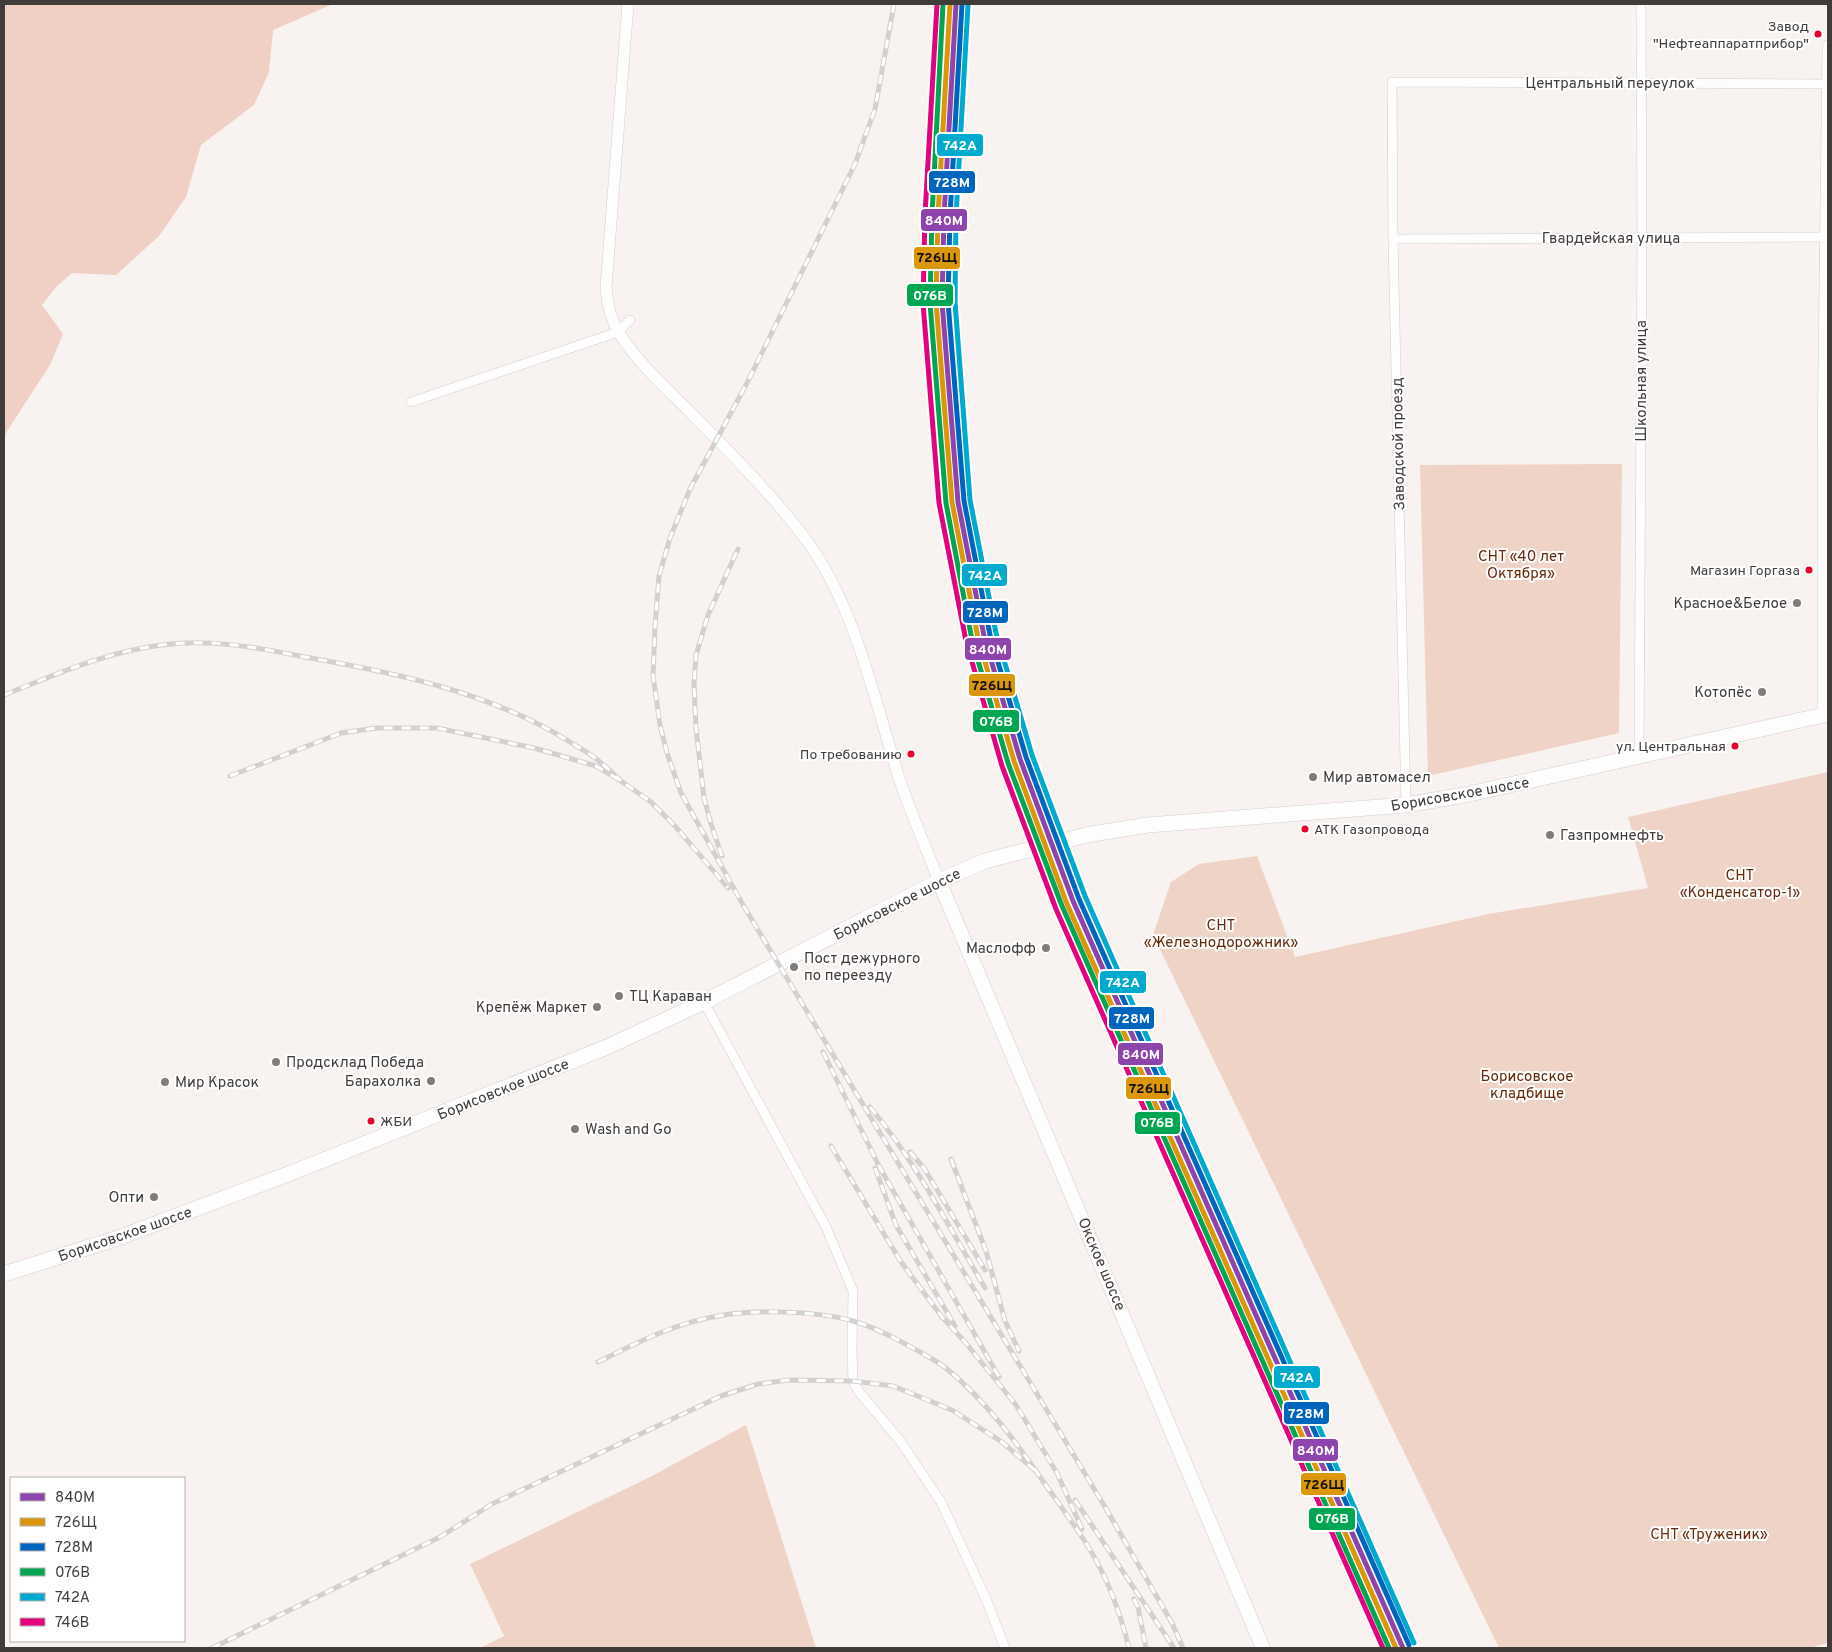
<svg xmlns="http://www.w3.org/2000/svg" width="1832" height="1652" viewBox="0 0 1832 1652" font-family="Overpass,sans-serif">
<rect width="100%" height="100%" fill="#f8f2f0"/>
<!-- green -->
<path fill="#f0d3c7" d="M1622 464 1619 733 1428 776 1420 465Z
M1828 772V1643L1809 1648H1499L1153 935 1171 882 1199 864 1257 856 1295 957 1488 914 1648 888 1628 817Z
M746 1425 816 1648H480L504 1636 470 1564 650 1477Z"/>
<!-- forest -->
<path fill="#f0d0c4" d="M4 4H333L273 30 269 72 254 105 201 145 186 197 159 236 116 275 72 273 57 286 42 305 63 334 50 365 4 436Z"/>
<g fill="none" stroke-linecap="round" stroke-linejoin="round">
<defs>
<path id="minor" d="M1393 239 1828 237
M411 402 618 332 630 320
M1639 757 1642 238 1641 4
M1406 805 1393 239 1392 82 1828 84
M704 1002 826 1227 853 1291 852 1352 853 1381 859 1392 901 1442 941 1502 986 1599 1005 1648"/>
<path id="tertiary" d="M628 4 606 287C607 303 611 320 619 333 638 363 665 387 690 412 730 453 770 492 804 537 854 602 874 698 898 775 910 811 925 846 939 881
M1823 715V453L1828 46"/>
<path id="secondary" d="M939 881 1263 1648"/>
<path id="primary" d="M4 1274 115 1239 291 1173 607 1047 704 1002 939 881 985 861 1086 835 1148 825 1406 805 1469 794 1828 714"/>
</defs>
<!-- minor casing -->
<use href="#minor" stroke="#d3cecc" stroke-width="10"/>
<!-- tertiary casing -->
<use href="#tertiary" stroke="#d3cecc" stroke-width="12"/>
<!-- secondary casing -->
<use href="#secondary" stroke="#d3cecc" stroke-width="15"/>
<!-- primary casing -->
<use href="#primary" stroke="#d3cecc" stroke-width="16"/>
<!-- minor -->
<use href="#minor" stroke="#fefdfd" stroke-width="9"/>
<!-- tertiary -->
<use href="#tertiary" stroke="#fefdfd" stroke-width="11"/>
<!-- secondary -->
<use href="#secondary" stroke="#fefdfd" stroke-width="14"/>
<!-- primary -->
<use href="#primary" stroke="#fefdfd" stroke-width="15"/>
<defs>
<path id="rail" d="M894 4 875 109 855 164 747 383 690 489 670 538 659 576 655 627 653 676 660 725 667 753 681 793 743 905 1105 1507 1172 1623 1183 1648
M4 695C57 674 105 652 162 645 210 638 258 648 305 657 396 673 490 692 570 742 578 747 587 752 595 758 604 765 613 773 621 781
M230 776 341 733 376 728H437L534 748 596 766 621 781 651 802 675 826 728 888
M722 856 711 824 704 798 696 728 694 685 696 655 708 615 738 549
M823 1052 879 1166 999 1377
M870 1107C916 1162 949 1227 985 1288
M831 1146 901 1262 942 1317 965 1342 1016 1405 1057 1473 1082 1529
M910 1152 924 1168 985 1270
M951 1159 986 1251 1005 1321 1019 1351
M875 1168 896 1225 955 1326
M598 1362C636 1343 675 1323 718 1316 754 1309 818 1311 853 1321 877 1328 900 1341 922 1353 930 1358 940 1363 947 1369 986 1401 1017 1443 1045 1484 1061 1507 1078 1529 1092 1553 1109 1582 1121 1616 1129 1648
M1075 1500 1174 1648
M1134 1599 1138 1607 1146 1648
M212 1648 440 1537 492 1504 721 1396 758 1384 789 1380 853 1381 893 1386 952 1410 1002 1442 1037 1472"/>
</defs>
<!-- rail casing -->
<use href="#rail" stroke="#d3d1d0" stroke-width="5"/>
<!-- rail -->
<use href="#rail" stroke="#fff" stroke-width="3" stroke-dasharray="9" stroke-linecap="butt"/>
<defs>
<path id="rail-1" d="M956 4 944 216 942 302 958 502 984 636 1020 759 1073 901 1403 1648"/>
<path id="rail-2" d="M950 4 938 216 936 302 952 502 978 638 1014 761 1067 904 1396 1648"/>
<path id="rail-3" d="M962 4 950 216 948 302 964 501 990 635 1026 757 1079 899 1409 1645"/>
<path id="rail-4" d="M943 4 932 215 930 303 946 503 972 640 1008 763 1062 906 1389 1648"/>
<path id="rail-5" d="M968 5 956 216 955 302 970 500 996 633 1032 755 1085 896 1414 1643"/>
<path id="rail-6" d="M937 4 925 215 923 303 939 503 966 641 1002 766 1056 909 1383 1648"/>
</defs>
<!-- rail-1 casing -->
<use href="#rail-1" stroke="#fff" stroke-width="9"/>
<!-- rail-2 casing -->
<use href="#rail-2" stroke="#fff" stroke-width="9"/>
<!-- rail-3 casing -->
<use href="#rail-3" stroke="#fff" stroke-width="9"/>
<!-- rail-4 casing -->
<use href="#rail-4" stroke="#fff" stroke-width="9"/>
<!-- rail-5 casing -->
<use href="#rail-5" stroke="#fff" stroke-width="9"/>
<!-- rail-6 casing -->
<use href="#rail-6" stroke="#fff" stroke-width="9"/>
<!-- rail-1 -->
<use href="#rail-1" stroke="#8e44ad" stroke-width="5"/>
<!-- rail-2 -->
<use href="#rail-2" stroke="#dc9609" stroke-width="5"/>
<!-- rail-3 -->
<use href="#rail-3" stroke="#0065bd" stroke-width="5"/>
<!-- rail-4 -->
<use href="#rail-4" stroke="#00a651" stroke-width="5"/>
<!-- rail-5 -->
<use href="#rail-5" stroke="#00a9ce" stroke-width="5"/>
<!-- rail-6 -->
<use href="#rail-6" stroke="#e5007d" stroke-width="5"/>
</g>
<!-- markers -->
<g fill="#e4002b" stroke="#fff" stroke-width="2">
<circle cx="1818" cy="34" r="4.5"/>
<circle cx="1809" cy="570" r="4.5"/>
<circle cx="1735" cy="746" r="4.5"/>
<circle cx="911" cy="754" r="4.5"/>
<circle cx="1305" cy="829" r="4.5"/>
<circle cx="371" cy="1121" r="4.5"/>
</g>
<g fill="#807c7a" stroke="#fff" stroke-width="2">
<circle cx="1797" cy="603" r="5"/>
<circle cx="1762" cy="692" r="5"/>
<circle cx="1313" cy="777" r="5"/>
<circle cx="1550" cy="835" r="5"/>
<circle cx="1046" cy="948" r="5"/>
<circle cx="794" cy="967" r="5"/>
<circle cx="619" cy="996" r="5"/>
<circle cx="597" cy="1007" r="5"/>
<circle cx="276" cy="1062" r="5"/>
<circle cx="431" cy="1081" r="5"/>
<circle cx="165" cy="1082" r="5"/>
<circle cx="575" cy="1129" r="5"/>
<circle cx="154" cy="1197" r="5"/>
</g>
<g text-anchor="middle" stroke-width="4" stroke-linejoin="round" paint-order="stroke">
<!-- bus labels -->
<g font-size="14" fill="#403c3a" stroke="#fff" text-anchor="end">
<text x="1809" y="31">Завод<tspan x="1809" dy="17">"Нефтеаппаратприбор"</tspan></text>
<text x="1800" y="575">Магазин Горгаза</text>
<text x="1726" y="751">ул. Центральная</text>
<text x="902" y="759">По требованию</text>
<text x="1314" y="834" text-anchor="start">АТК Газопровода</text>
<text x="380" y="1126" text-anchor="start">ЖБИ</text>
</g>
<!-- street labels -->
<g font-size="15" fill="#403c3a" stroke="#fff">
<text x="1610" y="88">Центральный переулок</text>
<text x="1611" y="243">Гвардейская улица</text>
<text transform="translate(1641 381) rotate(-90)" y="5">Школьная улица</text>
<text transform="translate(1398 444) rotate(-91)" y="5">Заводской проезд</text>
<text transform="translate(1460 794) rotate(-10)" y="5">Борисовское шоссе</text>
<text transform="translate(897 904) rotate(-27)" y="5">Борисовское шоссе</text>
<text transform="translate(503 1089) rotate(-22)" y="5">Борисовское шоссе</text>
<text transform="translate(125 1234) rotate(-19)" y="5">Борисовское шоссе</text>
<text transform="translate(1102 1264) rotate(67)" y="5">Окское шоссе</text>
</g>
<!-- park labels -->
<g font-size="15" fill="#662809" stroke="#fff">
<text x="1521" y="561">СНТ «40 лет<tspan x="1521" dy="17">Октября»</tspan></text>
<text x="1740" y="880">СНТ<tspan x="1740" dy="17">«Конденсатор-1»</tspan></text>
<text x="1221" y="930">СНТ<tspan x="1221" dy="17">«Железнодорожник»</tspan></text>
<text x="1527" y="1081">Борисовское<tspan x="1527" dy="17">кладбище</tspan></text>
<text x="1709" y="1539">СНТ «Труженик»</text>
</g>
<!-- poi labels -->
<g font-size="15" fill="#403c3a" stroke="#fff" text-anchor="start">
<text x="1787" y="608" text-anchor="end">Красное&amp;Белое</text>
<text x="1752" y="697" text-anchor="end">Котопёс</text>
<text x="1323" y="782">Мир автомасел</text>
<text x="1560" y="840">Газпромнефть</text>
<text x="1036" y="953" text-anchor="end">Маслофф</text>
<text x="804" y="963">Пост дежурного<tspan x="804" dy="17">по переезду</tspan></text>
<text x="629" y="1001">ТЦ Караван</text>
<text x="587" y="1012" text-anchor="end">Крепёж Маркет</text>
<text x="286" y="1067">Продсклад Победа</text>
<text x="421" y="1086" text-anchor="end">Барахолка</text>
<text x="175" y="1087">Мир Красок</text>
<text x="585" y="1134">Wash and Go</text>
<text x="144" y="1202" text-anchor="end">Опти</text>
</g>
</g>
<g stroke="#fff" stroke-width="2">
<rect x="936" y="133" width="48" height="24" rx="5" fill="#00a9ce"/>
<rect x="928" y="170" width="48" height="24" rx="5" fill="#0065bd"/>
<rect x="920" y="208" width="48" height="24" rx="5" fill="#8e44ad"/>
<rect x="913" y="246" width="48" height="24" rx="5" fill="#dc9609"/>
<rect x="906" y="283" width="48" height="24" rx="5" fill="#00a651"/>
<rect x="961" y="563" width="47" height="24" rx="5" fill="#00a9ce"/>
<rect x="962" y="600" width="47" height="24" rx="5" fill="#0065bd"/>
<rect x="964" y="637" width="48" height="24" rx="5" fill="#8e44ad"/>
<rect x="968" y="673" width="48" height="24" rx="5" fill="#dc9609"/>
<rect x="972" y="709" width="48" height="24" rx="5" fill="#00a651"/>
<rect x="1099" y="970" width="48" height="24" rx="5" fill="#00a9ce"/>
<rect x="1108" y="1006" width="47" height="24" rx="5" fill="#0065bd"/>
<rect x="1117" y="1042" width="47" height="24" rx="5" fill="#8e44ad"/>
<rect x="1125" y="1076" width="47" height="24" rx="5" fill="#dc9609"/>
<rect x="1134" y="1111" width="47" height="24" rx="5" fill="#00a651"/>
<rect x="1273" y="1365" width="48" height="24" rx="5" fill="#00a9ce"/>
<rect x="1283" y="1401" width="47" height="24" rx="5" fill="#0065bd"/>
<rect x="1292" y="1438" width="47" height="24" rx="5" fill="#8e44ad"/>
<rect x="1300" y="1472" width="47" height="24" rx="5" fill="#dc9609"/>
<rect x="1308" y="1507" width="48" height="24" rx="5" fill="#00a651"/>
</g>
<g font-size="14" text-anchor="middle" font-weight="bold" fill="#fff">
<text x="960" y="150">742А</text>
<text x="952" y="187">728М</text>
<text x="944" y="225">840М</text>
<text x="930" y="300">076В</text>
<text x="985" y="580">742А</text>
<text x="985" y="617">728М</text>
<text x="988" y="654">840М</text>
<text x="996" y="726">076В</text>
<text x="1123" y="987">742А</text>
<text x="1132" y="1023">728М</text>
<text x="1141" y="1059">840М</text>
<text x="1157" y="1127">076В</text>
<text x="1297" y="1382">742А</text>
<text x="1306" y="1418">728М</text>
<text x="1316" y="1455">840М</text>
<text x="1332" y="1523">076В</text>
</g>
<g font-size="14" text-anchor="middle" font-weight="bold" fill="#111">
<text x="937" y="262">726Щ</text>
<text x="992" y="690">726Щ</text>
<text x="1149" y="1093">726Щ</text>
<text x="1324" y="1489">726Щ</text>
</g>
<!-- border -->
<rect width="1832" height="1652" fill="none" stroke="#403c3a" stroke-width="10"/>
<!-- legend -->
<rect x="10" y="1477" width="175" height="165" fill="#ffffff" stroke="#b3b1b0"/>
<rect x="20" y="1493" width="25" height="8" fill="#8e44ad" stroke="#b3b1b0"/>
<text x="55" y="1502" font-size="15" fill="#403c3a">840М</text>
<rect x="20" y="1518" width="25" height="8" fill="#dc9609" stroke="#b3b1b0"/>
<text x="55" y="1527" font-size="15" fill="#403c3a">726Щ</text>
<rect x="20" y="1543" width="25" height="8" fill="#0065bd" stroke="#b3b1b0"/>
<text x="55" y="1552" font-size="15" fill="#403c3a">728М</text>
<rect x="20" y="1568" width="25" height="8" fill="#00a651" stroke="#b3b1b0"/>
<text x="55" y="1577" font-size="15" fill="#403c3a">076В</text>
<rect x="20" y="1593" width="25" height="8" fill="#00a9ce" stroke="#b3b1b0"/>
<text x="55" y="1602" font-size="15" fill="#403c3a">742А</text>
<rect x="20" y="1618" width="25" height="8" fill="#e5007d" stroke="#b3b1b0"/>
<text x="55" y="1627" font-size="15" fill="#403c3a">746В</text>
</svg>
